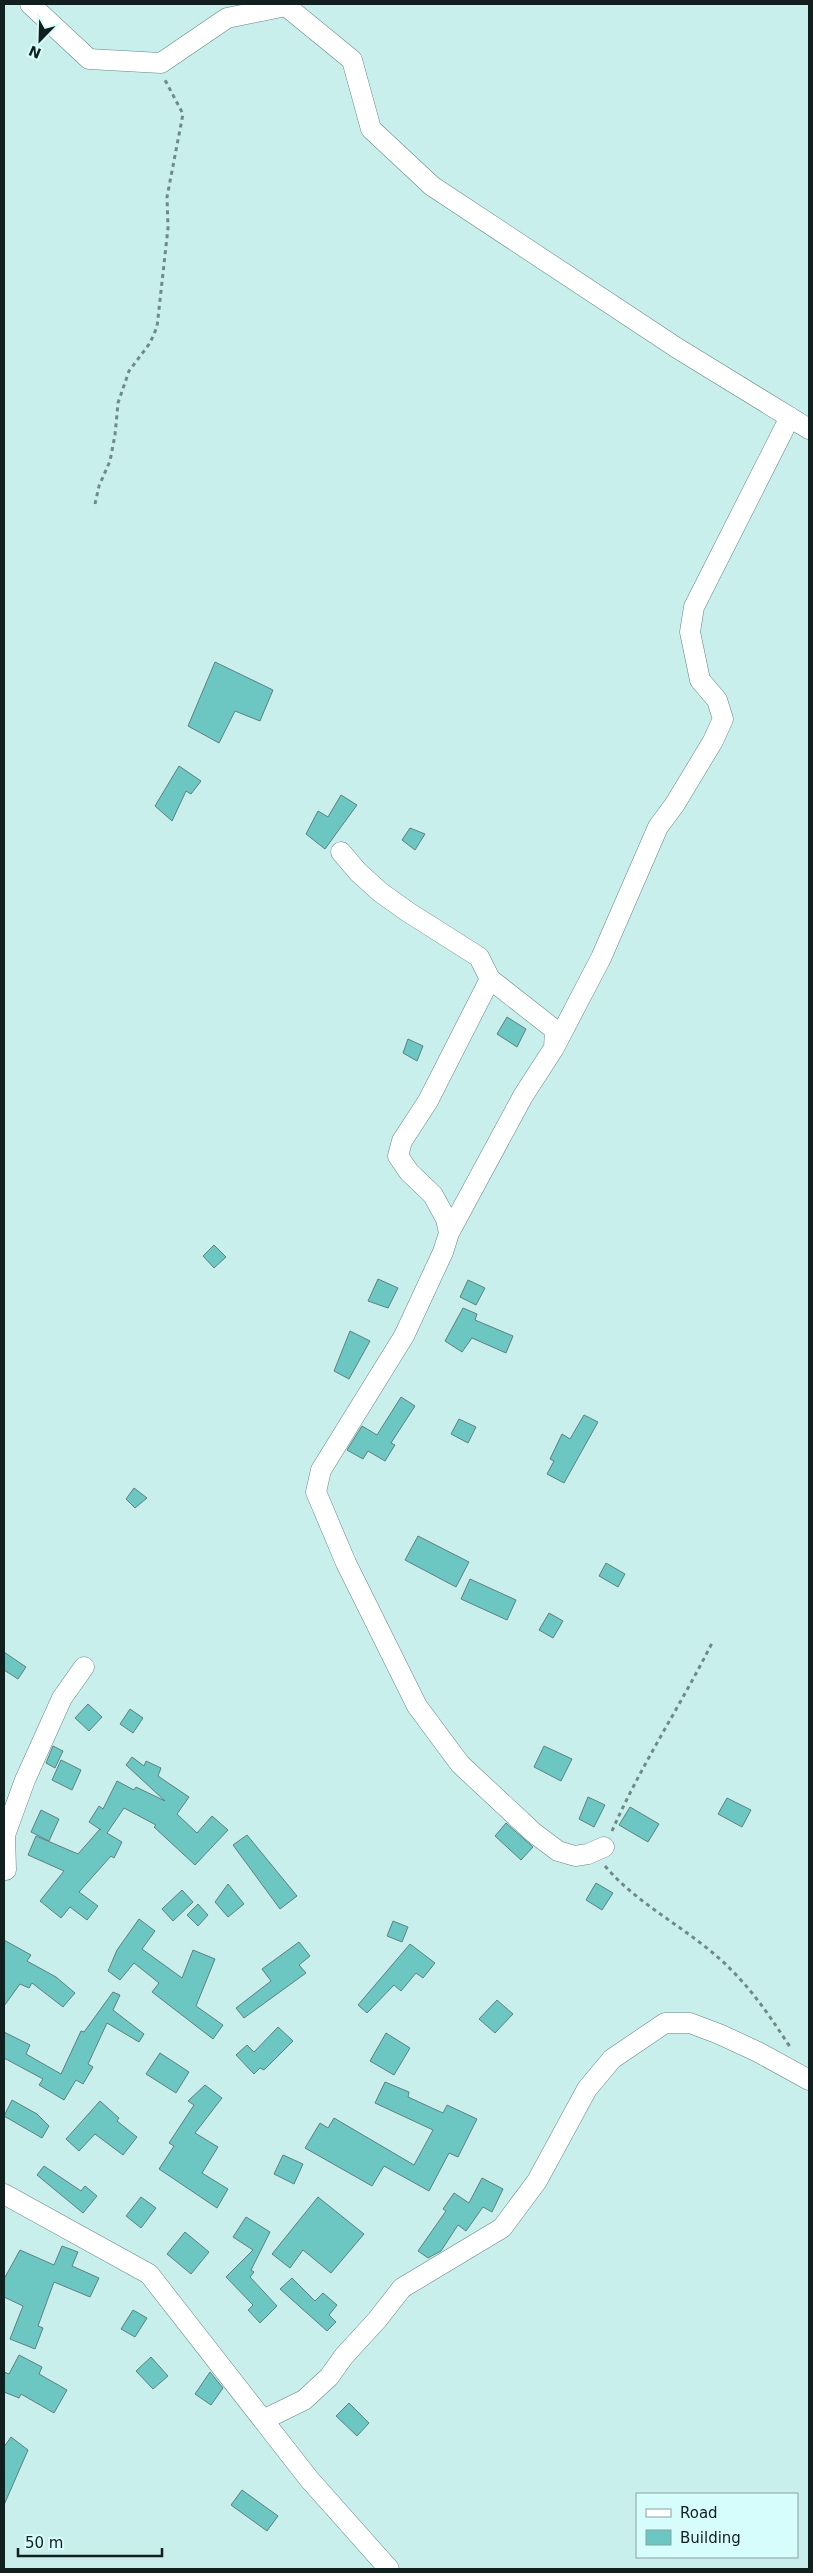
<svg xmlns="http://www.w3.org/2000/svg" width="813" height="2573" viewBox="0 0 813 2573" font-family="'DejaVu Sans',sans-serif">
<rect width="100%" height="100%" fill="#c9efed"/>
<!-- building -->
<path fill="#6cc6c2" stroke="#5e817f" d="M215 662 273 690 260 721 235 711 219 743 188 726Z
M179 766 201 781 191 794 186 791 172 821 155 806Z
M341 795 357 805 325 849 306 834 318 811 328 817Z
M410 828 425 834 415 850 402 840Z
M507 1017 526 1029 517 1047 497 1034Z
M408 1039 423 1046 417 1061 403 1053Z
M214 1245 226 1257 214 1268 203 1256Z
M378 1279 398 1288 388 1308 368 1301Z
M468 1280 485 1288 476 1305 460 1297Z
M463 1308 477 1314 475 1320 513 1336 506 1353 472 1338 462 1352 445 1341Z
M350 1331 370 1341 349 1379 334 1371Z
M401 1397 415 1406 391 1443 395 1445 385 1461 368 1451 363 1459 347 1450 362 1426 377 1435Z
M584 1415 598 1422 564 1483 547 1474 554 1461 550 1459 562 1434 570 1439Z
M459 1419 476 1427 468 1443 451 1434Z
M134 1488 147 1498 135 1508 126 1499Z
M418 1536 469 1562 456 1587 405 1560Z
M606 1563 625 1574 618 1587 599 1576Z
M470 1579 516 1600 507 1620 461 1599Z
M549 1613 563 1621 553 1638 539 1630Z
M4 1652 26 1667 18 1679 4 1670Z
M88 1704 102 1717 89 1731 75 1718Z
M130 1709 143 1718 133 1733 120 1724Z
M53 1746 63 1751 55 1768 46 1763Z
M544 1746 572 1759 561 1781 534 1767Z
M132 1757 144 1766 146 1761 161 1768 158 1776 189 1797 177 1814 197 1833 212 1816 228 1830 195 1865 154 1827 156 1825 124 1808 107 1833 122 1842 114 1858 111 1856 79 1892 98 1906 87 1920 70 1907 61 1918 40 1901 64 1871 28 1855 36 1836 78 1854 100 1829 101 1830 89 1822 99 1806 103 1809 117 1781 134 1790 136 1787 165 1801 126 1765Z
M61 1760 81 1770 72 1790 52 1780Z
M588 1797 605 1805 594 1827 579 1819Z
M727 1798 751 1810 742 1827 718 1814Z
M630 1807 659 1824 648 1842 619 1825Z
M41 1810 59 1819 49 1841 31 1832Z
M506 1823 533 1847 521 1860 495 1836Z
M247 1835 297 1896 280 1909 233 1845Z
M596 1883 613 1893 602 1910 586 1900Z
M228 1884 244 1904 228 1917 215 1902Z
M182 1890 193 1902 173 1921 162 1909Z
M198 1904 208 1915 198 1926 187 1915Z
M139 1919 155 1931 142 1949 182 1978 193 1950 215 1959 196 2006 223 2025 213 2039 152 1992 159 1983 134 1963 120 1980 108 1971 117 1950Z
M393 1921 408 1927 402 1942 387 1936Z
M4 1940 31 1955 27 1961 56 1977 75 1993 63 2007 32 1983 29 1988 20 1984 4 2006Z
M299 1942 310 1956 299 1965 306 1973 244 2018 236 2008 271 1981 262 1969Z
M410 1944 435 1963 423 1978 416 1973 401 1991 394 1985 367 2013 358 2005Z
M113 1992 120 1995 113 2010 144 2034 139 2042 107 2023 88 2064 93 2067 83 2084 76 2080 64 2100 39 2085 43 2079 4 2058V2032L30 2045 26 2054 61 2074 81 2031 84 2032Z
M497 2000 513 2014 495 2033 479 2019Z
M278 2027 293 2041 264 2070 260 2068 254 2074 236 2055 247 2045 254 2052Z
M386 2033 410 2048 394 2075 370 2061Z
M160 2053 189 2072 176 2093 146 2074Z
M385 2082 409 2092 408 2097 443 2113 447 2105 477 2119 458 2157 449 2153 429 2191 384 2166 372 2186 305 2148 320 2123 328 2128 334 2118 414 2165 433 2130 375 2103Z
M205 2085 222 2098 195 2133 218 2147 202 2173 228 2189 217 2208 159 2169 174 2146 169 2143 194 2105 188 2101Z
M12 2100 37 2114 49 2126 42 2138 4 2116Z
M100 2101 119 2118 117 2121 137 2137 123 2155 95 2134 79 2151 66 2139Z
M283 2155 303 2164 294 2184 274 2174Z
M44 2166 81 2191 85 2186 97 2196 83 2213 37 2175Z
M482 2178 503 2189 492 2212 483 2207 466 2231 458 2225 441 2251 428 2258 418 2251 446 2211 443 2209 454 2193 469 2203Z
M141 2197 156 2208 141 2228 126 2216Z
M318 2197 364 2234 331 2273 303 2250 290 2268 272 2254Z
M246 2217 270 2232 251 2270 254 2272 250 2277 277 2306 260 2323 248 2310 253 2305 226 2277 253 2250 233 2237Z
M185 2232 209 2252 191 2274 167 2254Z
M62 2246 78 2252 72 2266 99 2278 90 2297 54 2282 38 2326 43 2328 35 2349 10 2339 23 2306 4 2297V2279L20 2250 54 2265Z
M292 2278 315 2301 323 2293 337 2305 329 2315 336 2322 327 2331 280 2289Z
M133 2310 147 2318 135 2337 121 2329Z
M19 2355 42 2367 39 2374 67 2390 54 2413 21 2394 19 2398 4 2392V2372L9 2374Z
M151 2357 168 2376 153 2389 136 2371Z
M210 2372 223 2388 211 2405 195 2394Z
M349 2403 369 2423 357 2436 336 2416Z
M11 2437 28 2450 4 2505V2447Z
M242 2490 278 2516 267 2531 231 2505Z"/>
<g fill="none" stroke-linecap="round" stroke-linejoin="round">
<defs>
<path id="street" d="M30 4 89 59 161 63 227 18 286 6 352 60 371 129 432 186 677 348 809 429
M341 852 358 872 380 892 408 912 479 957 490 979 555 1030 554 1048 523 1096 449 1233
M490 979 428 1101 402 1141 398 1156 409 1172 433 1195 446 1219 449 1233 443 1252 404 1336 321 1470 316 1492 346 1563 417 1706 460 1764 534 1833 558 1851 575 1856 588 1854 604 1847
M554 1048 601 958 658 827 675 804 713 741 723 719 717 700 700 680 690 632 694 607 790 417
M6 1870 5 1835 25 1780 62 1698 84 1667
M4 2194 149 2274 309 2479 389 2569
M263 2420 304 2400 329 2377 344 2356 377 2320 402 2288 502 2228 537 2181 587 2089 612 2059 665 2023H690L719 2034 758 2052 809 2080"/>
</defs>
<!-- street casing -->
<use href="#street" stroke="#638684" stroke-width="21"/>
<!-- path -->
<path stroke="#708a88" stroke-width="3" stroke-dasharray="4 4" stroke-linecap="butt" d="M95 504 99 486 110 461 115 435 118 403 129 371 150 343 157 327 168 228 167 197 183 114 165 80
M612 1831C641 1765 681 1705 713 1641
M605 1866C633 1899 670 1919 703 1945 742 1975 764 2007 790 2047"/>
<!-- street -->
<use href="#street" stroke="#fff" stroke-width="20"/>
</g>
<!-- border -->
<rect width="813" height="2573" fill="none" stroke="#111f1e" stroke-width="10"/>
<!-- legend -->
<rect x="636" y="2493" width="162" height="65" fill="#d6fdfb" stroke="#87a4a3"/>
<rect x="646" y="2509" width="25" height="8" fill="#ffffff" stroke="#87a4a3"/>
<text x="680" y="2518" font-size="15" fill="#111f1e">Road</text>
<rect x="646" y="2530" width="25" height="15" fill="#6cc6c2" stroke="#87a4a3"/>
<text x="680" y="2543" font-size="15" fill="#111f1e">Building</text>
<!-- north arrow -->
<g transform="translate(40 40) rotate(203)" stroke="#d6fdfb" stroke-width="4" paint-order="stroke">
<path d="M0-4L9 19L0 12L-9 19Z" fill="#111f1e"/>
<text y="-8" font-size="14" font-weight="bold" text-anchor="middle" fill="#111f1e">N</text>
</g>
<!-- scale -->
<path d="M18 2548v8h144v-8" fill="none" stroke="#111f1e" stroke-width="2.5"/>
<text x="25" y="2548" font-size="15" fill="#111f1e" stroke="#d6fdfb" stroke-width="4" paint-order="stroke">50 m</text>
</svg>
